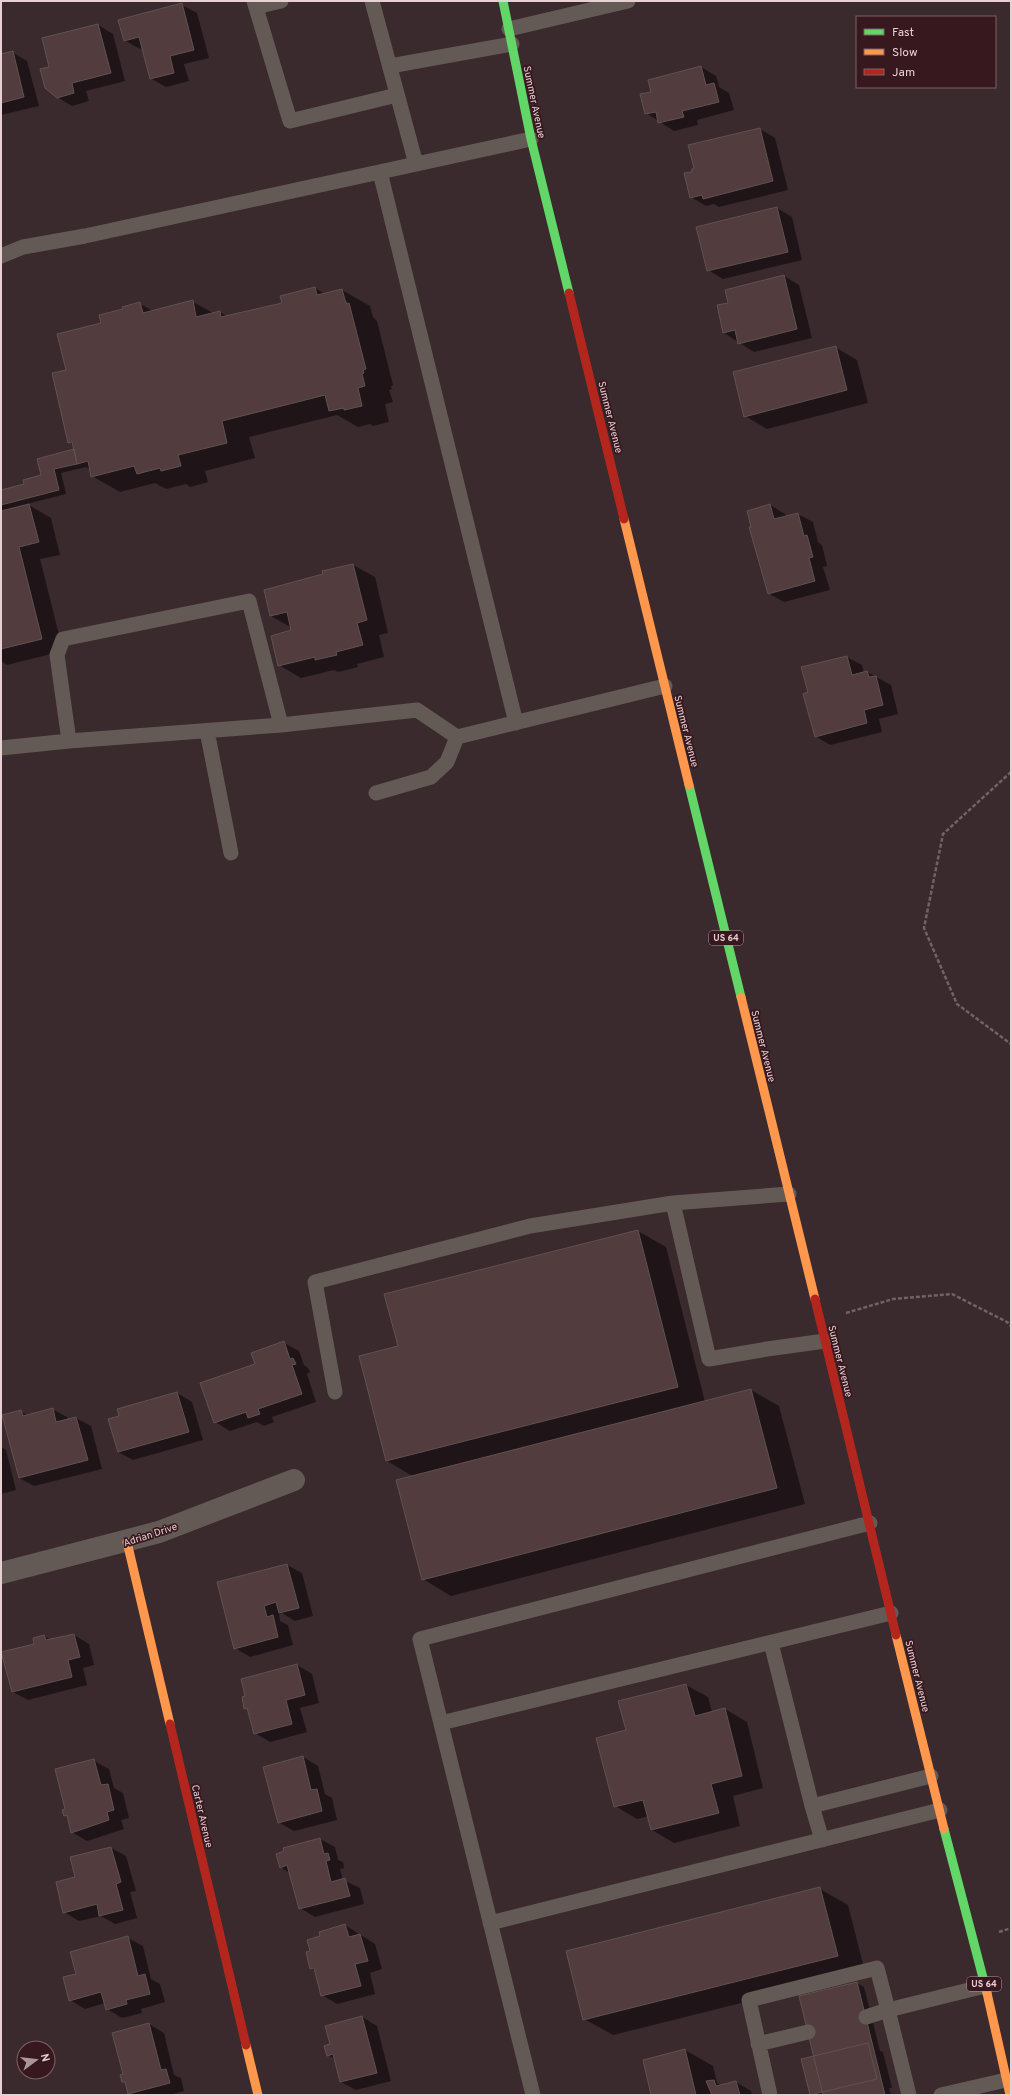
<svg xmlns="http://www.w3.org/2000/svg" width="1012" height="2096" viewBox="0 0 1012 2096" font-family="Overpass,sans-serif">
<rect width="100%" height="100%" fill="#3a292d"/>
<!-- shadow -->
<path fill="#0007" d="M182 5 197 13 209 58 184 64 189 81 166 87 150 78 143 48 140 49 124 40Z
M98 25 113 34 125 81 86 91 89 101 72 106 57 97 50 68Z
M12 52 27 61 39 106 1 115V55Z
M701 67 716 76 719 87 729 93 734 110 697 120 698 125 674 131 646 113 652 92Z
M760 129 775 138 788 190 719 207 714 204 706 206 691 197 693 173Z
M777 208 792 217 802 260 723 279 708 270Z
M784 276 799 285 812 338 754 352 724 333 729 304Z
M315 288 325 294 342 290 370 306 373 317 377 321 393 385 391 386 392 389 389 390 393 402 385 404 389 422 373 426 370 424 358 427 337 415 249 437 255 458 205 471 208 482 190 487 186 484 166 489 155 483 120 492 92 476 91 470 86 467 61 473 66 494 27 504 51 518 60 555 40 559 63 651 7 665 1 661V491L26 485 42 476 76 452 74 445 69 442 67 371 102 324 124 310 140 304 153 311 193 302 213 313 220 312 228 317 283 303Z
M835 347 857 360 868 403 767 429 745 416Z
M770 505 785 514 786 517 798 514 813 522 818 542 822 545 827 566 823 567 830 590 784 602 768 593 752 527Z
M353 565 375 577 388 633 379 635 384 657 357 664 358 667 338 672 334 670 301 678 279 665 292 631V628L271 616Z
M847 657 862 665 864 673 867 672 891 685 898 714 879 719 882 732 830 745 815 736 809 693Z
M638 1231 666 1247 705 1402 751 1390 779 1406 805 1504 451 1596 423 1579 414 1477 387 1461 399 1347Z
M284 1343 299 1351 304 1365 308 1368 310 1372 307 1374 316 1402 272 1417 274 1422 264 1426 257 1422 230 1431 215 1422 256 1365Z
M177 1393 192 1402 203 1440 133 1460 118 1452Z
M52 1409 67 1417 68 1420 76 1418 91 1426 102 1469 34 1486 19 1478 21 1412 28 1415Z
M1 1447 6 1450 16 1490 1 1494Z
M287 1565 302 1573 313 1616 295 1621 282 1613 279 1614 280 1621 288 1625 293 1645 250 1657 235 1648Z
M74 1635 89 1644 94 1665 83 1668 87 1685 28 1700 13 1692 3 1653 35 1644 44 1636 51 1640Z
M297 1665 312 1674 319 1703 300 1708 307 1732 270 1742 255 1733 249 1710 245 1708Z
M686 1685 708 1697 712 1712 725 1709 747 1722 763 1788 733 1796 740 1826 674 1843 652 1830 649 1816 637 1819 615 1806 627 1731Z
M303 1757 318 1766 325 1794 332 1798 337 1820 294 1831 278 1822Z
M94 1761 109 1769 114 1788 123 1793 129 1818 121 1820 124 1829 87 1841 72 1832 69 1817 65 1815Z
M320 1839 335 1847 338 1860 343 1862 344 1868 340 1869 343 1880 360 1888 364 1904 315 1917 300 1908 290 1873 280 1867Z
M111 1848 126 1856 136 1891 130 1892 137 1918 115 1924 101 1916 79 1921 64 1912 77 1878Z
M820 1889 848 1905 865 1972 613 2035 584 2019Z
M345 1925 375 1944 382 1969 370 1973 375 1994 337 2004 322 1995 316 1971 311 1968V1951L321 1937Z
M128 1938 143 1946 151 1979 160 1984 165 2002 141 2009 142 2013 122 2018 107 2009 105 2003 85 2009 70 2000 77 1974Z
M857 1983 864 1987 880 2051 883 2052 892 2088H889L891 2095H811L802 2060 815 2057Z
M362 2017 377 2026 391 2081 356 2090 341 2082 335 2059 328 2055 331 2045Z
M149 2024 164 2033 174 2075 181 2078 184 2091 170 2095H133L129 2093 127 2084 123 2082 124 2075Z
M685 2050 713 2066 717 2083 722 2086 736 2082 751 2091 752 2095H652Z"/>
<!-- building -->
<path fill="#523c3d" stroke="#605252" d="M182 3 194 50 170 56 174 73 150 79 139 37 124 41 118 20Z
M98 24 111 73 72 83 74 93 57 98 45 88 40 69 49 67 42 38Z
M13 51 24 97 1 103V54Z
M701 66 706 85 714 83 719 102 682 111 684 117 658 123 656 112 645 114 640 94 651 92 648 80Z
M760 128 773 181 703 199 702 195 690 198 684 173 692 172V169L694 168 688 145Z
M777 207 788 252 707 271 696 227Z
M784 275 797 329 738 344 735 330 723 333 717 305 728 303 725 290Z
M315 287 317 295 342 289 345 300 347 304 349 303 366 369 363 370 364 373 362 374 365 386 358 388 362 406 344 410V408L329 411 325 395 222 421 227 443 178 455 181 466 161 471 160 468 137 474 134 466 91 477 88 461 77 464 72 442 68 443 52 373 66 370 57 334 101 323 99 315 123 309 122 307 140 302 143 313 193 300 196 317 220 311 221 317 282 303 280 296Z
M836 346 847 390 744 417 733 372Z
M74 449 77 464 54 469 59 490 1 505V490L24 484 23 480 41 475 37 459Z
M29 504 39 542 19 547 42 639 1 649V511Z
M770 504 774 519 798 513 804 536 807 535 813 557 809 558 815 581 768 594 749 527H751L747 511Z
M353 564 367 620 357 623 363 645 336 652 337 655 315 660V657L278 666 271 636 291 630 287 612 270 616 264 590 323 574 322 571Z
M847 656 852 675 867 671 869 677 876 676 883 705 864 710 867 723 815 737 803 694 808 692 801 667Z
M638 1230 678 1387 386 1461 359 1356 398 1346 384 1294Z
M284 1341 290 1359 293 1358 296 1364 292 1365 302 1394 258 1409 260 1414 248 1418 246 1412 214 1423 200 1383 255 1364 251 1353Z
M751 1389 777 1488 422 1580 396 1480Z
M177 1392 189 1432 118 1452 108 1419 119 1416 117 1409Z
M53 1408 56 1422 76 1417 88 1460 19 1478 2 1415 21 1410 23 1416Z
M287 1564 299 1608 279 1613 276 1602 264 1606 267 1617 273 1615 278 1637 234 1649 217 1582Z
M74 1634 80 1657 68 1660 72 1677 12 1692 1 1652 34 1644 33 1638 44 1635 46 1640Z
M297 1664 305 1695 286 1700 292 1724 254 1734 247 1708 244 1709 242 1697 245 1696 241 1679Z
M686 1684 695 1716 725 1708 742 1776 711 1784 719 1813 651 1830 643 1800 614 1807 596 1738 626 1730 618 1701Z
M303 1756 311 1790 317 1789 322 1811 278 1823 263 1767Z
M94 1759 101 1785 108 1784 114 1810 107 1812 109 1820 71 1833 67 1815 64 1816 62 1810 65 1809 55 1769Z
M320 1838 324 1854 328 1853 330 1860 326 1861 331 1882 345 1878 350 1896 299 1909 287 1865 280 1868 276 1854 284 1851 283 1848Z
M111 1847 121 1882 116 1884 123 1910 99 1916 97 1904 63 1913 56 1882 75 1877 70 1857Z
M820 1887 838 1956 583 2020 566 1951Z
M345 1924 349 1937 360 1934 368 1961 355 1964 361 1986 321 1996 314 1968 310 1969 306 1952 310 1951 307 1940 320 1936 319 1932Z
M128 1936 138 1976 145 1974 150 1994 126 2000 127 2004 106 2010 101 1992 69 2001 63 1977 76 1974 70 1952Z
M857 1982 885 2095H823L799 1996Z
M362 2016 377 2073 340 2082 333 2054 327 2056 324 2046 330 2044 325 2026Z
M149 2023 161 2070 166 2069 170 2083 128 2094 125 2082H122L120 2075 123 2074 112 2033Z
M868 2043 877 2079 810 2095 801 2059Z
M685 2049 696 2095H651L643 2060Z
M714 2080 716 2086 736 2081 740 2095H712L706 2081Z"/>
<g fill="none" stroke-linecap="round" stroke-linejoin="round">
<!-- path -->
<path stroke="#6e6461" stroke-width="2.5" stroke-dasharray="4 2" stroke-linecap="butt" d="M1011 772 943 834 924 928 957 1004 1011 1044
M846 1313 893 1299 952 1294 1007 1322 1011 1326
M999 1932 1011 1928"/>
<!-- lane -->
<path stroke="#645a55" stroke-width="15" d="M254 1 290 121 397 95
M372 1 416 164
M256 7 281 1
M509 29 628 1
M390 66 512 44
M380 172 516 723
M1 256 23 247 85 236 531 139
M207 731 231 853
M69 741 57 655 63 639 249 601 281 725
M1 748 69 741 281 725 417 710 457 737 665 686
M376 793 431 777 447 762 457 737
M789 1194 673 1203 709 1359 767 1349 825 1341
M335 1392 315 1282 530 1226 673 1203
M771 1643 812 1806 931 1776
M441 1723 891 1613
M812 1806 822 1840
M490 1923 940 1810
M866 2017 888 2010 909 2095
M758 2044 808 2032
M533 2095 420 1639 870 1523
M770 2095 749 2000 877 1968 888 2010 985 1986
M941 2095 1006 2080"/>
<!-- street -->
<path stroke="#645a55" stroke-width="22" d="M1 1573 159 1532 294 1480"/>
<!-- fast -->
<path stroke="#63d668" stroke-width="9" d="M503 1 531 139 569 293
M689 785 741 997
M944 1829 987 1993"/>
<!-- slow -->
<path stroke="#ff974d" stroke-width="9" d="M624 519 689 785
M741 997 815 1299
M127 1542 170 1724
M896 1635 944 1829
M987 1993 1010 2095
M246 2045 258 2095"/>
<!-- jam -->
<path stroke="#b3261e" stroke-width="9" d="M569 293 624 519
M815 1299 896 1635
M170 1724 246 2045"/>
</g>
<g text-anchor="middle" stroke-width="3.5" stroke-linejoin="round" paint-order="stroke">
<!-- shield labels -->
<g fill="#37181f" stroke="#b2999d" stroke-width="1">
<rect x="709" y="931" width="34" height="14" rx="3"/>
<rect x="967" y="1977" width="34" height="14" rx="3"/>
</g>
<g font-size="9" font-weight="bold" fill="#e6d0d3">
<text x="726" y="941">US 64</text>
<text x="984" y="1987">US 64</text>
</g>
<!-- street labels -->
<g font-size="10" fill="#e6d0d3" stroke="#37181f">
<text transform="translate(535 102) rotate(78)" y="4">Summer Avenue</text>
<text transform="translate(611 417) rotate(76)" y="4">Summer Avenue</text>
<text transform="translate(687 731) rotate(76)" y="4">Summer Avenue</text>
<text transform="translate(764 1046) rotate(76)" y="4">Summer Avenue</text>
<text transform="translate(841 1361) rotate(76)" y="4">Summer Avenue</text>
<text transform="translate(150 1534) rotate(-18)" y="4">Adrian Drive</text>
<text transform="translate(918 1676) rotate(76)" y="4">Summer Avenue</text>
<text transform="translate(203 1816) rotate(77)" y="4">Carter Avenue</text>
</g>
</g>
<!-- border -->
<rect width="1012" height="2096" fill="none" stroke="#e6d0d3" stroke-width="4"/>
<!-- legend -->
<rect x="856" y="16" width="140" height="72" fill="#37181f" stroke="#7d6267"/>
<rect x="864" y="29" width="20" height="6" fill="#63d668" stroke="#7d6267"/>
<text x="892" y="36" font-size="12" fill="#e6d0d3">Fast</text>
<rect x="864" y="49" width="20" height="6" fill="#ff974d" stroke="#7d6267"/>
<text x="892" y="56" font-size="12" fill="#e6d0d3">Slow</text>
<rect x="864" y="69" width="20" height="6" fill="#b3261e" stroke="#7d6267"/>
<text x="892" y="76" font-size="12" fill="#e6d0d3">Jam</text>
<!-- north arrow -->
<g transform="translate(36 2060) rotate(75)"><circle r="19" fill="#37181f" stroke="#7d6267"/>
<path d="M0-3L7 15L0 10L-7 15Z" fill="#aa9699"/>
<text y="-6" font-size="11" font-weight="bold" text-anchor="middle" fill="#e6d0d3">N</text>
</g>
</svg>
